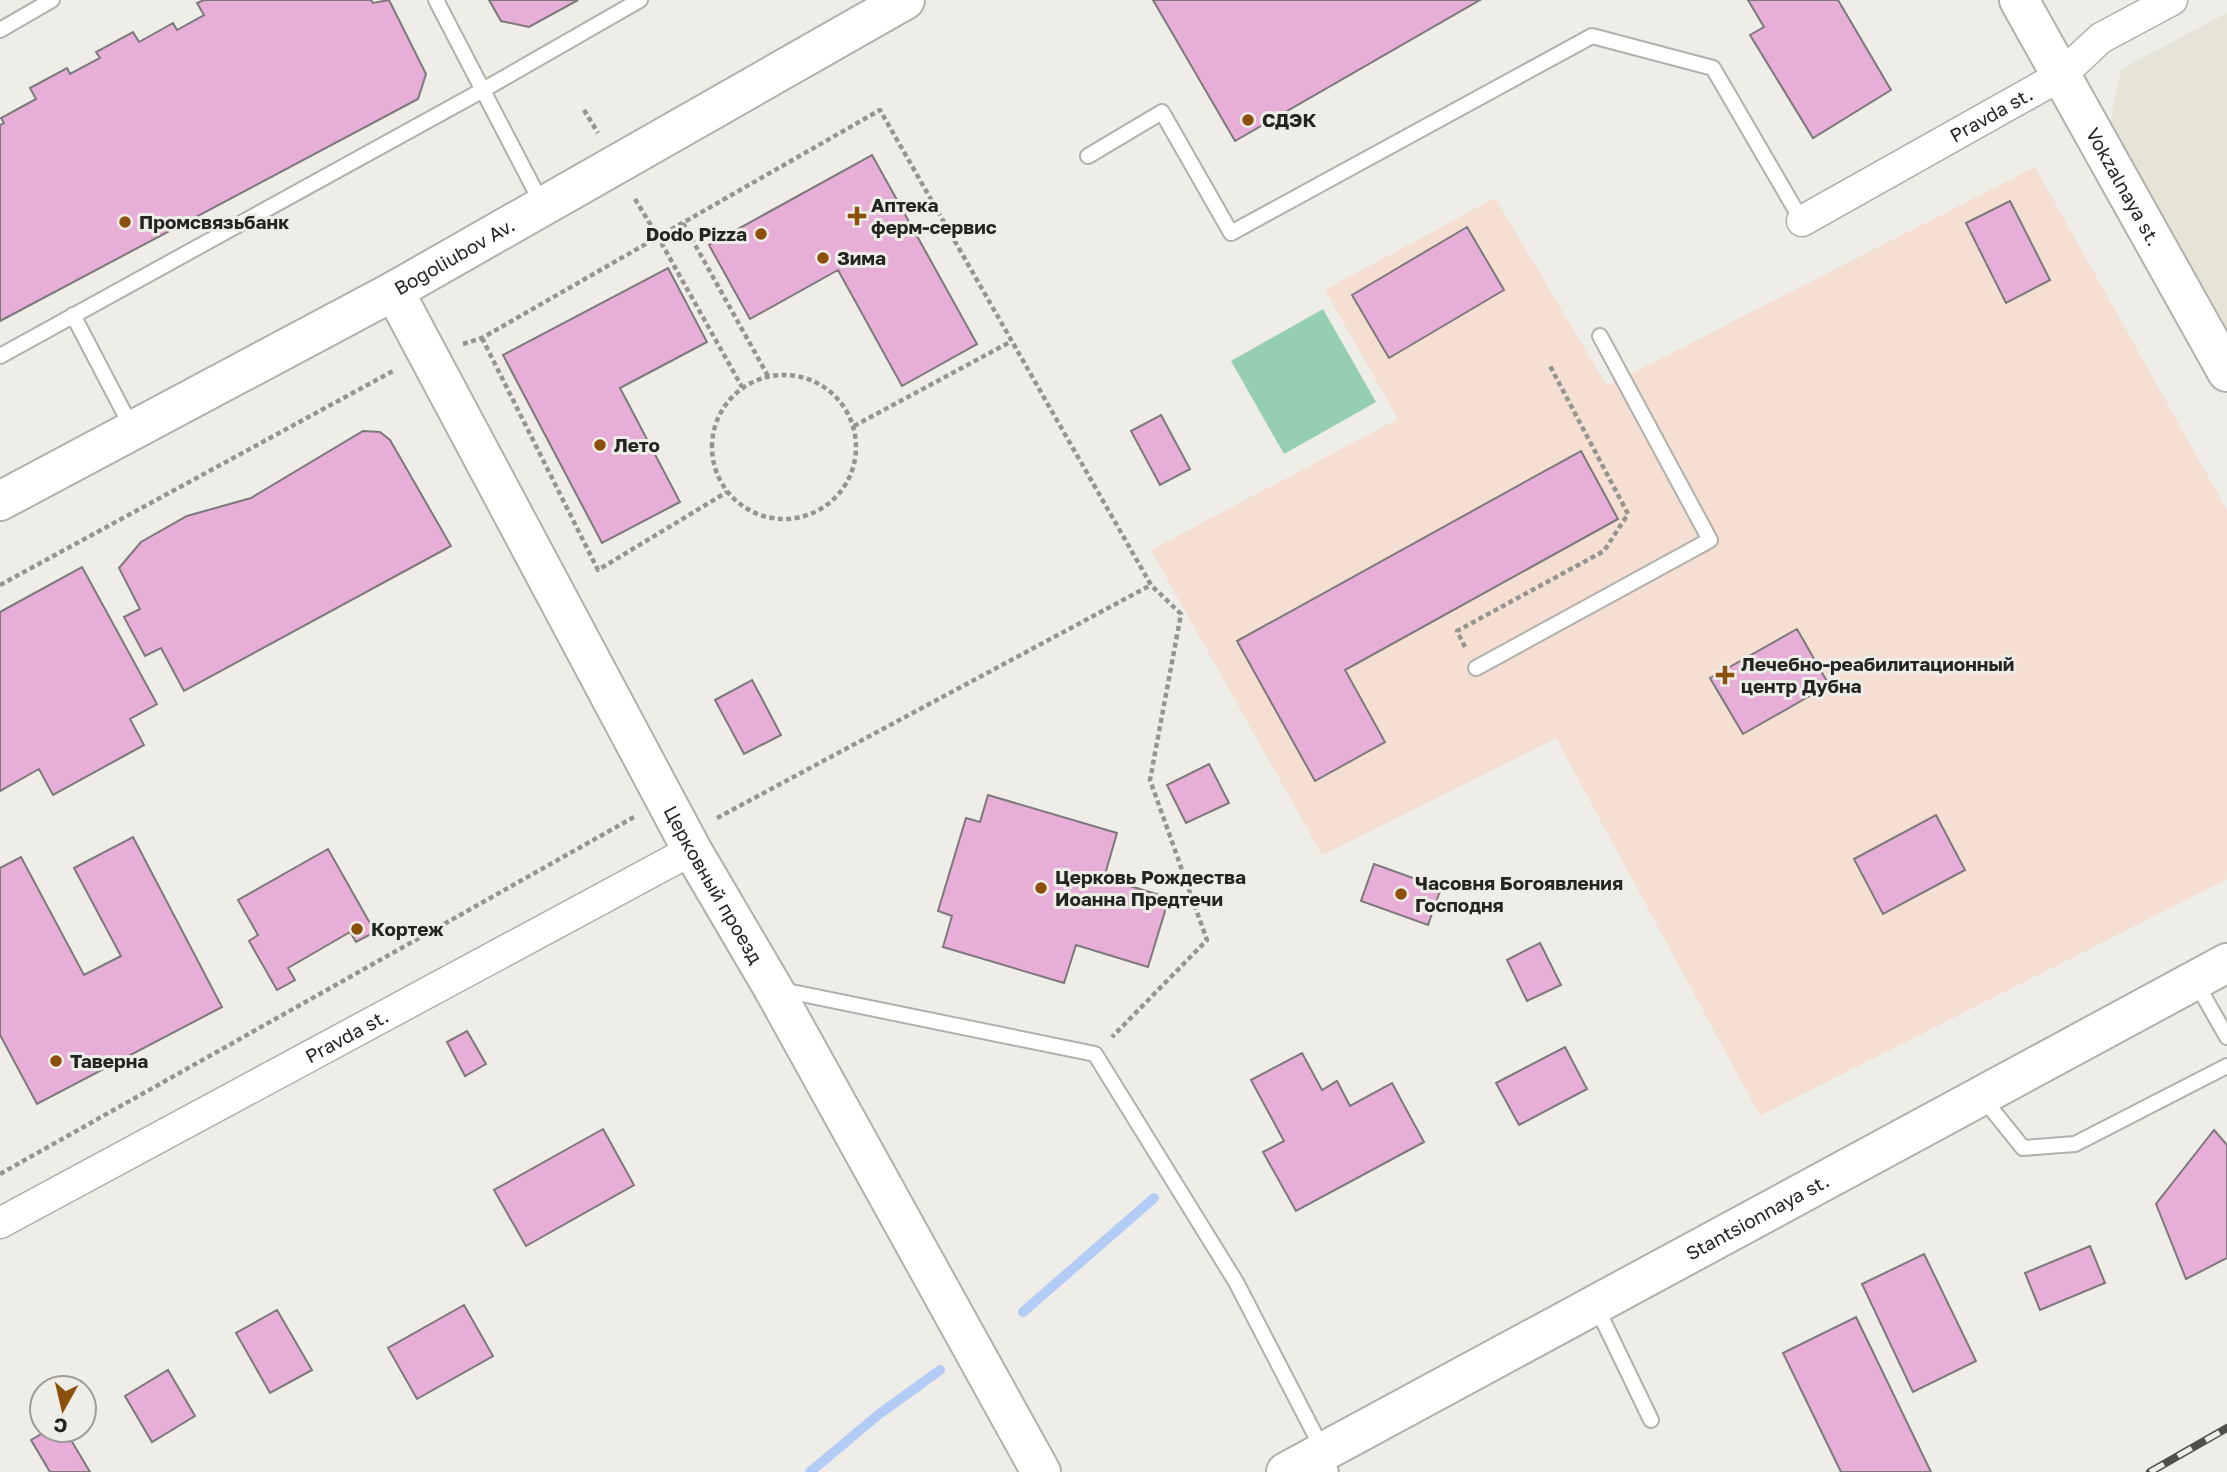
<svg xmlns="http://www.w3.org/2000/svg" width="2227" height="1472" viewBox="0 0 2227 1472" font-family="'Golos Text',sans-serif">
<rect width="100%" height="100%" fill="#eeede8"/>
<!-- built -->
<path fill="#e6e4d7" d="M2227 13V332L2110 123 2121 69Z"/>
<!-- medical -->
<path fill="#f5ded2" d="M2035 167 2227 510V879L1760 1116 1556 738 1322 855 1151 550 1398 419 1325 290 1495 198 1607 386Z"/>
<!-- green -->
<path fill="#95cfb0" d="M1323 309 1376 402 1284 454 1231 361Z"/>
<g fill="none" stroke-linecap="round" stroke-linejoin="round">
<!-- stream -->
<path stroke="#b3ccf6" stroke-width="10" d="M1023 1312 1154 1198
M810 1472 878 1415 940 1370"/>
</g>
<!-- building -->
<path fill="#e7afd7" stroke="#7c787b" stroke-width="2" d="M204 0H371L373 3 389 0 426 74 418 99 0 321V125L4 123 1 118 36 99 30 88 67 68 70 74 100 58 96 52 133 32 139 42 173 23 177 30 204 15 197 3Z
M489 0H578L529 27 501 21Z
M1153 0H1480L1235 141Z
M1748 0H1838L1891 90 1813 138 1750 35 1764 27Z
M872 155 977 344 902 386 838 270 750 319 709 245Z
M2010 201 2050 280 2006 303 1966 223Z
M1467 227 1504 290 1389 358 1352 295Z
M668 268 707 342 620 388 680 502 602 543 503 355Z
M1161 415 1190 469 1160 485 1131 431Z
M363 431 380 432 390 440 451 546 184 691 161 648 145 656 124 617 140 609 119 568 141 542 187 516 251 498Z
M1581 451 1618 519 1345 670 1385 742 1315 781 1237 641Z
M82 567 157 704 130 719 144 745 53 795 39 769 0 791V612Z
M1797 629 1829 685 1743 734 1710 678Z
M752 680 781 735 744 754 715 700Z
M1209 764 1229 803 1186 823 1167 785Z
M988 795 1117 833 1104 878 1169 898 1148 967 1076 945 1064 983 943 947 952 916 938 911 966 818 980 822Z
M1936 815 1965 870 1883 914 1854 859Z
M133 837 222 1007 37 1104 0 1035V868L21 857 84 975 121 956 74 868Z
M328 849 375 932 356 942 350 932 288 968 295 980 277 990 249 941 258 935 238 900Z
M1374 864 1441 888 1428 925 1361 901Z
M1540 943 1561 985 1527 1001 1507 960Z
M467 1031 486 1064 465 1076 447 1042Z
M1565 1047 1587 1089 1519 1125 1496 1083Z
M1302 1053 1322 1090 1337 1081 1350 1106 1392 1083 1424 1142 1296 1211 1263 1152 1284 1141 1251 1080Z
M603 1129 634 1185 526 1246 494 1190Z
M2214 1130 2227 1145V1258L2186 1279 2156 1204Z
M2090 1246 2105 1283 2040 1310 2025 1273Z
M1924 1254 1976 1361 1913 1392 1862 1284Z
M464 1305 493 1356 417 1399 388 1348Z
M277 1310 312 1370 270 1393 236 1333Z
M1856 1317 1931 1472H1841L1783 1353Z
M168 1370 195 1416 152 1442 125 1396Z
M48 1430H65L90 1472H50L31 1440Z"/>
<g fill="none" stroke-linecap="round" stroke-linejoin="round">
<defs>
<path id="lane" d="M436 0 542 204
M0 30 52 0
M1088 156 1162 112 1231 233 1592 36 1713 68 1802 221
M73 315 132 428
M0 356 483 90 640 0
M1476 668 1710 540 1600 336
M2195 981 2227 1037
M782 990 1095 1054 1236 1282 1324 1452 1331 1472
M1982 1097 2023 1148 2075 1144 2227 1066
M1596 1306 1651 1420"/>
<g id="street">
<path id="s1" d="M1802 221 2060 76 2101 38 2172 0"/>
<path id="s2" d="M0 1223 692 850"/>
</g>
<g id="secondary">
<path id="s3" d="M2019 0 2227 372"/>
<path id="s4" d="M394 291 692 850 773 988 1041 1472"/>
<path id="s5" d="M0 501 394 291 905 0"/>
<path id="s6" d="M1286 1472 2227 963"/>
</g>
</defs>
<!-- lane casing -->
<use href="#lane" stroke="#b1b0ab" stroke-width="18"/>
<!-- street casing -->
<use href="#street" stroke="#b1b0ab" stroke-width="33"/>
<!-- secondary casing -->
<use href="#secondary" stroke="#b1b0ab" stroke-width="42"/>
<!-- path -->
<path stroke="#959490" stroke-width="4.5" stroke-dasharray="5 3.5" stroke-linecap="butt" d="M584 110 598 133
M635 199 658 237 880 110 1151 585 1181 614 1150 780 1207 940 1112 1037
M683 223 768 376
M482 338 598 570 727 492
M463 344 482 338 658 237 742 387
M712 447a72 72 0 1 1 144 0a72 72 0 1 1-144 0Z
M854 426 1010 342
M0 585 393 371
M1465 647 1457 631 1604 551 1628 514 1549 364
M717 818 1151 585
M0 1174 634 817"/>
<!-- lane -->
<use href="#lane" stroke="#fff" stroke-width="14"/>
<!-- street -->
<use href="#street" stroke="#fff" stroke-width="30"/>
<!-- secondary -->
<use href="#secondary" stroke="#fff" stroke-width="38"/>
<defs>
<path id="rail" d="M2150 1472 2227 1428"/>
</defs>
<!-- rail casing -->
<use href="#rail" stroke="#4e4e4b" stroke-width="8"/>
<!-- rail -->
<use href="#rail" stroke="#eeede8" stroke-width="5" stroke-dasharray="16" stroke-linecap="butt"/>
</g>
<!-- markers -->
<g fill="#8c500d" stroke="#eeede8" stroke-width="2.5">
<circle cx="1248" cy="120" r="7"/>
<path d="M853.5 205.5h7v7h7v7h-7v7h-7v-7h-7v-7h7z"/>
<circle cx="125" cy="222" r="7"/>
<circle cx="761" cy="234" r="7"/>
<circle cx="823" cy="258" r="7"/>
<circle cx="600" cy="445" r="7"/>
<path d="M1721.5 664.5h7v7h7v7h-7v7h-7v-7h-7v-7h7z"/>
<circle cx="1041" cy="888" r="7"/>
<circle cx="1401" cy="894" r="7"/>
<circle cx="357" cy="929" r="7"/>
<circle cx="56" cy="1061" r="7"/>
</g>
<g text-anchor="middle" stroke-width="6" stroke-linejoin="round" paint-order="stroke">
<!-- street labels -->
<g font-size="19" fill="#242422" stroke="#eeede8">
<text dy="7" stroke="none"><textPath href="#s1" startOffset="217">Pravda st.</textPath></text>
<text dy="7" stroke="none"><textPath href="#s3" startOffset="214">Vokzalnaya st.</textPath></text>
<text dy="7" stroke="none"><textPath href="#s5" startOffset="516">Bogoliubov Av.</textPath></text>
<text dy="7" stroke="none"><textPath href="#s4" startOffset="674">Церковный проезд</textPath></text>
<text dy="7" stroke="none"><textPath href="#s2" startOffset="394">Pravda st.</textPath></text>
<text dy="7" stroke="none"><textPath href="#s6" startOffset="536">Stantsionnaya st.</textPath></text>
</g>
<!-- poi labels -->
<g font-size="19" font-weight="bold" fill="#242422" stroke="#eeede8" text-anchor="start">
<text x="1262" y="127">СДЭК</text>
<text x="871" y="212">Аптека<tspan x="871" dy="22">ферм-сервис</tspan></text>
<text x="139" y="229">Промсвязьбанк</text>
<text x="747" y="241" text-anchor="end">Dodo Pizza</text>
<text x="837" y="265">Зима</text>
<text x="614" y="452">Лето</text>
<text x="1741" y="671">Лечебно-реабилитационный<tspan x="1741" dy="22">центр Дубна</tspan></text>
<text x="1055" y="884">Церковь Рождества<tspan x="1055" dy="22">Иоанна Предтечи</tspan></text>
<text x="1415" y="890">Часовня Богоявления<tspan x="1415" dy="22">Господня</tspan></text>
<text x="371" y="936">Кортеж</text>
<text x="70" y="1068">Таверна</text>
</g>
</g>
<!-- north arrow -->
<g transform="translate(63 1409) rotate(188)"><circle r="33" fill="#eeede8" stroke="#9d9d99" stroke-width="2"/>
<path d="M0-5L12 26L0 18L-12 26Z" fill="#8c500d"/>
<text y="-10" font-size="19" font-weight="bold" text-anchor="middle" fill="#242422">С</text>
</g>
</svg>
